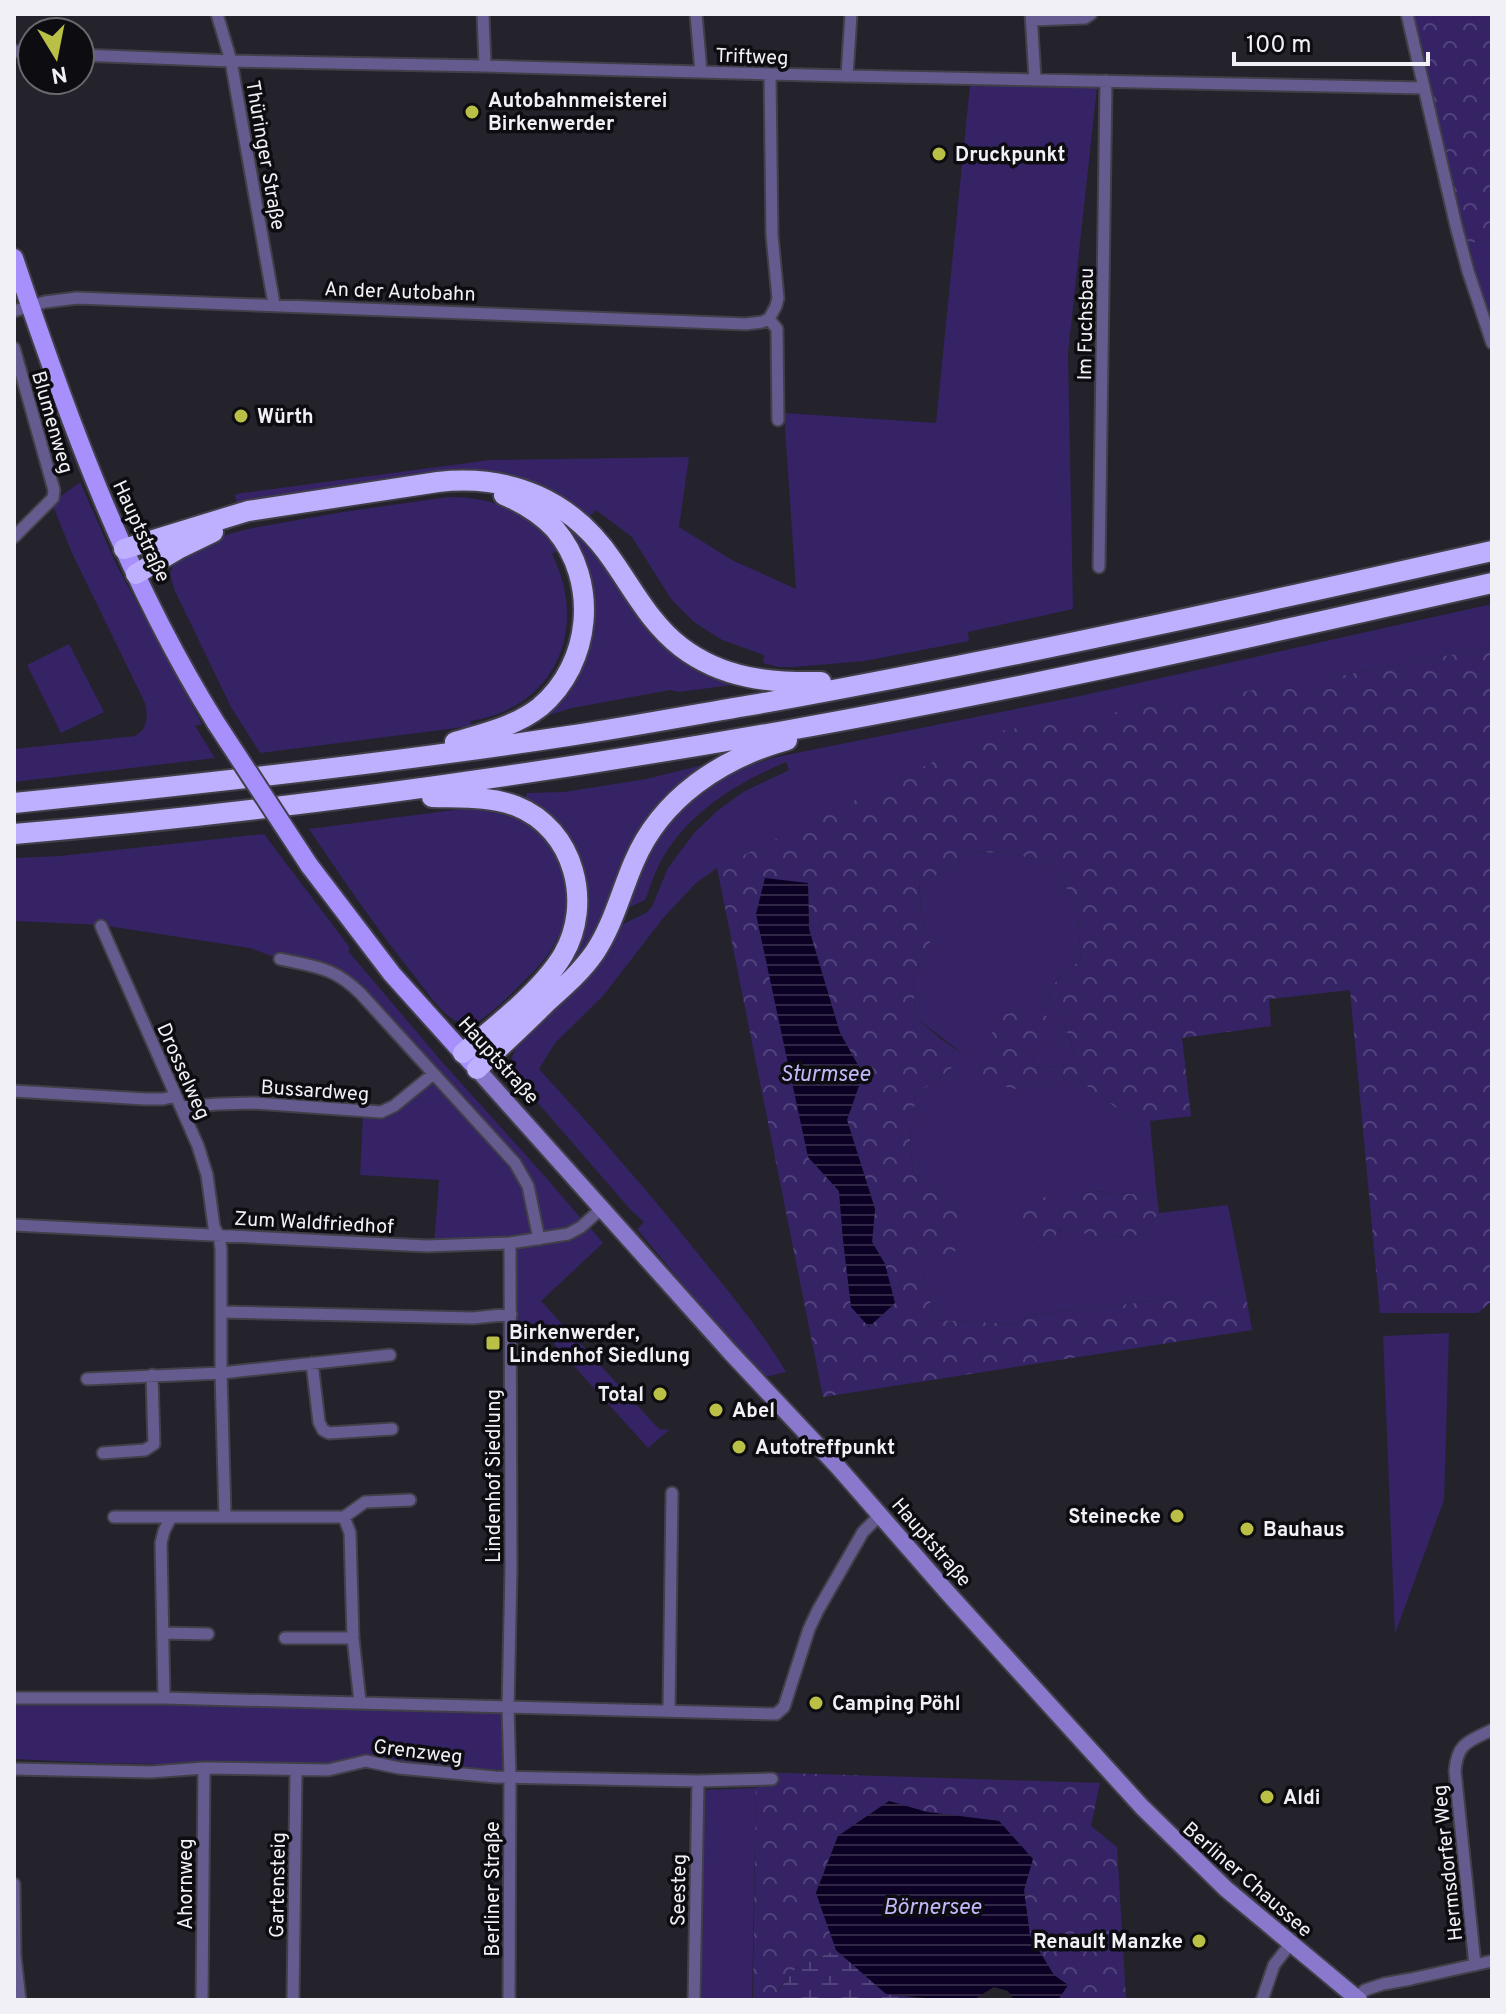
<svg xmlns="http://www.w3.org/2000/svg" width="1506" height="2014" viewBox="0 0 1506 2014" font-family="Overpass,sans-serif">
<defs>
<pattern id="forest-crowns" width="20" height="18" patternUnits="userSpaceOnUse" patternTransform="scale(2)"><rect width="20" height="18" fill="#352365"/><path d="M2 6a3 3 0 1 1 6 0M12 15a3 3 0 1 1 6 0" fill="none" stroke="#53437c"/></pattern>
<pattern id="wetland-marsh" width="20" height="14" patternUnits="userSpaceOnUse" patternTransform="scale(2)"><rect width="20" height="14" fill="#352365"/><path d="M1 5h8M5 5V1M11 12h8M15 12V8" fill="none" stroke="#53437c"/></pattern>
<pattern id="water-rules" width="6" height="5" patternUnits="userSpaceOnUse" patternTransform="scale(2)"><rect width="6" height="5" fill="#0c0125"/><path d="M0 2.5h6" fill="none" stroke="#302645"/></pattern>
</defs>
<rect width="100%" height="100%" fill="#24232c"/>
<!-- green -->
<path fill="#352365" d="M970 85 1097 87 1068 353 1073 609 968 632 969 641 864 661 794 667H779L763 663 764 655 722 640 694 622 671 599 632 537 596 510 589 517 572 504 537 486 237 504 235 494 490 460 689 457 679 527 732 560 796 589 784 413 936 423Z
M1492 237V330L1471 268 1466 245Z
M80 482 117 566 202 724 195 726 215 758 14 782V749L135 736C148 729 148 716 145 703L71 551 52 503Z
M448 497C493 496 531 513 558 550L552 554C589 628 556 708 470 721L472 726 260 753 231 707 174 589 170 574 174 562 207 542 229 534 253 528 343 512Z
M556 515 589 546 635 612 666 647 701 672 732 685 679 692 670 690 572 708 539 718C549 708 561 699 570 687 592 659 594 627 591 593 589 579 588 564 580 551 574 539 564 527 556 515Z
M1492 604V647L1334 677 717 868 696 883 664 917 603 996 555 1043 539 1069C593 1128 645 1188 695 1250 727 1290 760 1328 786 1372L765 1377 758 1375 637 1229 644 1222 630 1209 511 1072C508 1060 516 1049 522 1039L619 926 646 913 652 907 668 868 694 833 717 811 743 792 789 770 786 762C735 784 685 814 659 865 653 876 650 889 645 900L626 909 648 853 674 815 711 784 740 769 776 757 1080 696Z
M69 644 104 712 61 733 27 665Z
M711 763C673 786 643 815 625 856 613 884 605 914 591 941 582 957 567 970 555 984 577 954 592 922 586 885 585 875 583 863 577 855 564 837 540 816 524 800L527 793 564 792 646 779Z
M480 808C508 812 530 821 547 844 564 866 572 892 565 919 561 932 555 945 546 957 537 970 488 1018 475 1023 469 1026 463 1025 458 1022 440 1013 428 993 416 978 378 930 343 880 309 829L461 809Z
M264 834 350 948 348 951 443 1063 549 1181 584 1222 575 1229 540 1237 529 1185 353 985 250 948 101 925 14 921V858L60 856Z
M968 852 1011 853 1051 864 1077 904 1081 959 1054 984 1048 995 1065 1026 1074 1053 1063 1066 1033 1068 1034 1053 1043 1042 1023 1011 1020 1090 1075 1077 1151 1134 1157 1196 1091 1191 1065 1202 1058 1234 1063 1223 1095 1238 1141 1235 1159 1213 1228 1205 1245 1291 1214 1297H1189L1032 1315 1015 1324 935 1320 923 1274V1259L964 1216 913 1173 910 1139 916 1094 946 1073 963 1054 915 1017 913 974 931 945 921 913 919 882 950 870Z
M432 1077 523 1180 537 1237 434 1244 439 1180 360 1175 363 1113 377 1114Z
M587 1224 603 1243 541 1301 659 1429 669 1430 648 1448 536 1324 512 1323V1244Z
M1449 1333 1444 1500 1395 1634 1383 1336Z
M14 1699 509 1710 510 1770 429 1769 402 1765 320 1767 102 1763 14 1759Z
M756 1788 752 2000H698L703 1790Z"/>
<!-- forest -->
<path fill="url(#forest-crowns)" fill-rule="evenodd" d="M1414 14H1492V237L1466 245Z
M1492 647V1301L1478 1313H1380L1350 990 1269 999 1271 1026 1182 1038 1191 1116 1150 1121 1151 1134 1075 1077 1020 1090 979 1081 982 1053 1001 1015 1023 1011 1047 1016 1043 1042 1034 1053 1033 1068 1063 1066 1074 1052 1065 1026 1048 995 1054 984 1081 959 1077 904 1051 864 1011 853 968 852 950 870 919 882 921 913 931 945 913 974 915 1017 942 1040 963 1054C951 1072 933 1082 916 1094L910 1139 913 1173 964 1216 959 1250 923 1260V1274L935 1320 1015 1324 1032 1315 1189 1297H1214L1245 1291 1252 1330 823 1397 717 868 994 732 1334 677ZM808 883 809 929 840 1033 863 1074 847 1120 875 1209 872 1242 885 1264 843 1240 839 1191 808 1156Z
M1091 1191 1157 1196 1159 1213 1141 1235 1095 1238 1063 1224 1044 1253 1020 1242 1016 1210 1044 1197 1065 1202Z
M756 1772 1100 1783 1091 1826 1117 1847 1126 2000H1058L1068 1985 1054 1975 1030 1936 1024 1890 1032 1859 999 1821 927 1812 889 1801 838 1836 816 1892 836 1950 797 1967 778 1990 786 2000H753Z"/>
<!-- wetland -->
<path fill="url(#wetland-marsh)" d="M836 1950 886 1994 933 2000H786L778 1991 797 1967Z"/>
<!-- water -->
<path fill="url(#water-rules)" d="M765 878 808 883 809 929 840 1033 863 1074 847 1120 875 1209 872 1242 885 1264 895 1303 869 1327 851 1307 843 1240 839 1191 808 1157 756 914Z
M889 1801 927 1812 999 1821 1033 1859 1024 1890 1030 1936 1054 1975 1068 1985 1058 2000H1014L1008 1991 994 1987 976 1998 946 2000 886 1994 836 1950 816 1893 838 1836Z"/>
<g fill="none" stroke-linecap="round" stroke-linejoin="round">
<defs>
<path id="street" d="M217 14 231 61 274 304
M483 14 485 66
M696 14 701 72
M1031 14 1035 79
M1407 14 1456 226 1468 271 1492 343
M1032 20 1085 18 1091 14
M14 51 32 52
M80 55 231 61 485 66 847 76 1424 88
M770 75 772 235 778 298 776 306 769 319 777 329 778 420
M847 76 851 14
M14 311 45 302 77 298 746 324 762 322 769 319
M14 348 54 490 53 498 14 537
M1099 567 1106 81
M101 926 198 1146 207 1175 214 1227 219 1236 221 1249V1373L225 1517
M280 959C316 967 334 967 361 994L515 1163 528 1186 539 1239
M14 1091 145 1099H163L176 1096
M182 1107 219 1104 253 1103 381 1112 394 1106 432 1075
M14 1225 427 1246 510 1243 568 1234 581 1227 602 1208
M221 1312 473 1318 511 1314
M312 1363 319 1422 323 1430 329 1433 392 1429
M87 1379 221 1373 390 1355
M103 1453 145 1450 154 1444 152 1375
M114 1517H171
M344 1517 365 1502 410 1500
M163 1633 208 1634
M285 1638H353
M14 1698H164L776 1714 784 1707 809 1629 818 1610 863 1532 880 1515
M164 1698 161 1543 164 1531 171 1517H344L350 1533 353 1638 360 1702
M669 1710 672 1493
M14 1769 151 1772 204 1768 328 1770 366 1761 399 1768 495 1777 698 1781 772 1779
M14 1884 15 1956 20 2000
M1475 1965 1455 1771C1457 1743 1469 1741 1492 1730
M1357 1998 1365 1990 1383 1984 1411 1979 1492 1961
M202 2000 204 1768
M293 2000 296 1771
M509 2000 510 1777 508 1708 511 1570 510 1243
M694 2000 698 1781
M1262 2000 1274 1965 1291 1943"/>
<path id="secondary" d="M477 1069 730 1352 838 1467 947 1592 1142 1807 1226 1889 1359 2000"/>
<path id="primary" d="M14 258C68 419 126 579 216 723
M309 865 392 974 472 1063"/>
<path id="highway" d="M124 549 248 511 438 482C511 474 572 500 613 561 634 591 651 624 681 647 723 679 770 683 821 682
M136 574 180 548 213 532
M455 742C485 733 516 726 540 707 592 663 599 581 555 529 541 514 523 503 504 495
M432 797C460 798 490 796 516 806 575 829 593 904 563 955 543 989 494 1028 463 1053
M14 803C199 784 384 764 568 736 635 726 702 713 769 702 1011 658 1252 605 1492 551
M14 834C272 812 528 776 784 731 1021 689 1257 636 1492 583
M477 1069C501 1046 525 1024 548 1001 565 986 582 971 595 952 613 925 621 892 634 862 661 798 722 758 787 740"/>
</defs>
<!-- street casing -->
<use href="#street" stroke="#414048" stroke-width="15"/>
<!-- secondary casing -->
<use href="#secondary" stroke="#414048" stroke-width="20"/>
<!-- primary casing -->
<use href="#primary" stroke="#414048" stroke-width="22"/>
<!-- highway casing -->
<use href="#highway" stroke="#414048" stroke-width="24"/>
<!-- street -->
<use href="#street" stroke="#655b8f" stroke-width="11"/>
<!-- secondary -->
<use href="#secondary" stroke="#8a78cd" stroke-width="16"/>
<!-- primary -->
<use href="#primary" stroke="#a78ffc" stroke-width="18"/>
<!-- highway -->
<use href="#highway" stroke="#beb0fe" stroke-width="20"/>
<defs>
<path id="primary-bridge" d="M216 723 309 865"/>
</defs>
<!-- primary-bridge casing -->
<use href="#primary-bridge" stroke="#414048" stroke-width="22" stroke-linecap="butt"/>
<!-- primary-bridge -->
<use href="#primary-bridge" stroke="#a78ffc" stroke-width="18"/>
</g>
<!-- markers -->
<g fill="#bac045" stroke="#0d0d11" stroke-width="3">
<circle cx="472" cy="112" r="8"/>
<circle cx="939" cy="154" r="8"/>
<circle cx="241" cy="416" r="8"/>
<rect x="485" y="1335" width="16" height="16" rx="4"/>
<circle cx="660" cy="1394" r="8"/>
<circle cx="716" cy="1410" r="8"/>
<circle cx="739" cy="1447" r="8"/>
<circle cx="1177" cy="1516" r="8"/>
<circle cx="1247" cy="1529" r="8"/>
<circle cx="816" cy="1703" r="8"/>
<circle cx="1267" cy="1797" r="8"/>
<circle cx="1199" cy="1941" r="8"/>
</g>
<g text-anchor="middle" stroke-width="7" stroke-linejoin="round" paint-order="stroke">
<!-- street labels -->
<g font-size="20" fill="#f0f0f6" stroke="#0d0d11">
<text transform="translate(752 56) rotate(2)" y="7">Triftweg</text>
<text transform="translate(266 155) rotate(80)" y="7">Thüringer Straße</text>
<text transform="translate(400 291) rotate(2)" y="7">An der Autobahn</text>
<text transform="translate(1085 324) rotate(-89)" y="7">Im Fuchsbau</text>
<text transform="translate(53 422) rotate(74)" y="7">Blumenweg</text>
<text transform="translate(142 531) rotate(65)" y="7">Hauptstraße</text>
<text transform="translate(499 1060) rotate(48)" y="7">Hauptstraße</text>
<text transform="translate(184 1071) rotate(66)" y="7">Drosselweg</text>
<text transform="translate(315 1090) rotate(4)" y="7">Bussardweg</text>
<text transform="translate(314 1222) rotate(3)" y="7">Zum Waldfriedhof</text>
<text transform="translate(493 1476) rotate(-90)" y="7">Lindenhof Siedlung</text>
<text transform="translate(932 1542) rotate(49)" y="7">Hauptstraße</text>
<text transform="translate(418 1751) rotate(7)" y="7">Grenzweg</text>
<text transform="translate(1447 1863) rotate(-96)" y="7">Hermsdorfer Weg</text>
<text transform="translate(1248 1879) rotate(41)" y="7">Berliner Chaussee</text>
<text transform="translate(185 1884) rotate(-90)" y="7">Ahornweg</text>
<text transform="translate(277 1885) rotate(-89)" y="7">Gartensteig</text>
<text transform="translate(492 1889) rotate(-90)" y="7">Berliner Straße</text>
<text transform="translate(678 1890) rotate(-89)" y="7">Seesteg</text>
</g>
<!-- poi labels -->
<g font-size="20" font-weight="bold" fill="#f0f0f6" stroke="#0d0d11" text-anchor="start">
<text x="488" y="107">Autobahnmeisterei<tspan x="488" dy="23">Birkenwerder</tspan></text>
<text x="955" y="161">Druckpunkt</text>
<text x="257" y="423">Würth</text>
<text x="509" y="1339">Birkenwerder,<tspan x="509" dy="23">Lindenhof Siedlung</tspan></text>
<text x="644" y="1401" text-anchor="end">Total</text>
<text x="732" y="1417">Abel</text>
<text x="755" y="1454">Autotreffpunkt</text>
<text x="1161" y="1523" text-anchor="end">Steinecke</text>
<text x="1263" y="1536">Bauhaus</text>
<text x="832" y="1710">Camping Pöhl</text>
<text x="1283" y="1804">Aldi</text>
<text x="1183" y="1948" text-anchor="end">Renault Manzke</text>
</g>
<!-- water labels -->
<g font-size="22" font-style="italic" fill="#c2b7f9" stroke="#0d0d11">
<text x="825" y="1081">Sturmsee</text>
<text x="932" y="1914">Börnersee</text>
</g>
</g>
<!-- border -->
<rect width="1506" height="2014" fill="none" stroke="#f0f0f6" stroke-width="32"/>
<!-- north arrow -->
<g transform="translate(56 56) rotate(170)"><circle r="38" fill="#0d0d11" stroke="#68686d" stroke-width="2"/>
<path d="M0-6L14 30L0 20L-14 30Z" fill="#bac045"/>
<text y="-12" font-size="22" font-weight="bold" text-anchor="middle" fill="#f0f0f6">N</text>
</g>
<!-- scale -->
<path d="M1234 52v12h194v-12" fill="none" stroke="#f0f0f6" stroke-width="4"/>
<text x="1246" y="52" font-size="24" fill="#f0f0f6" stroke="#0d0d11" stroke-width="6" paint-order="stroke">100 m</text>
</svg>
